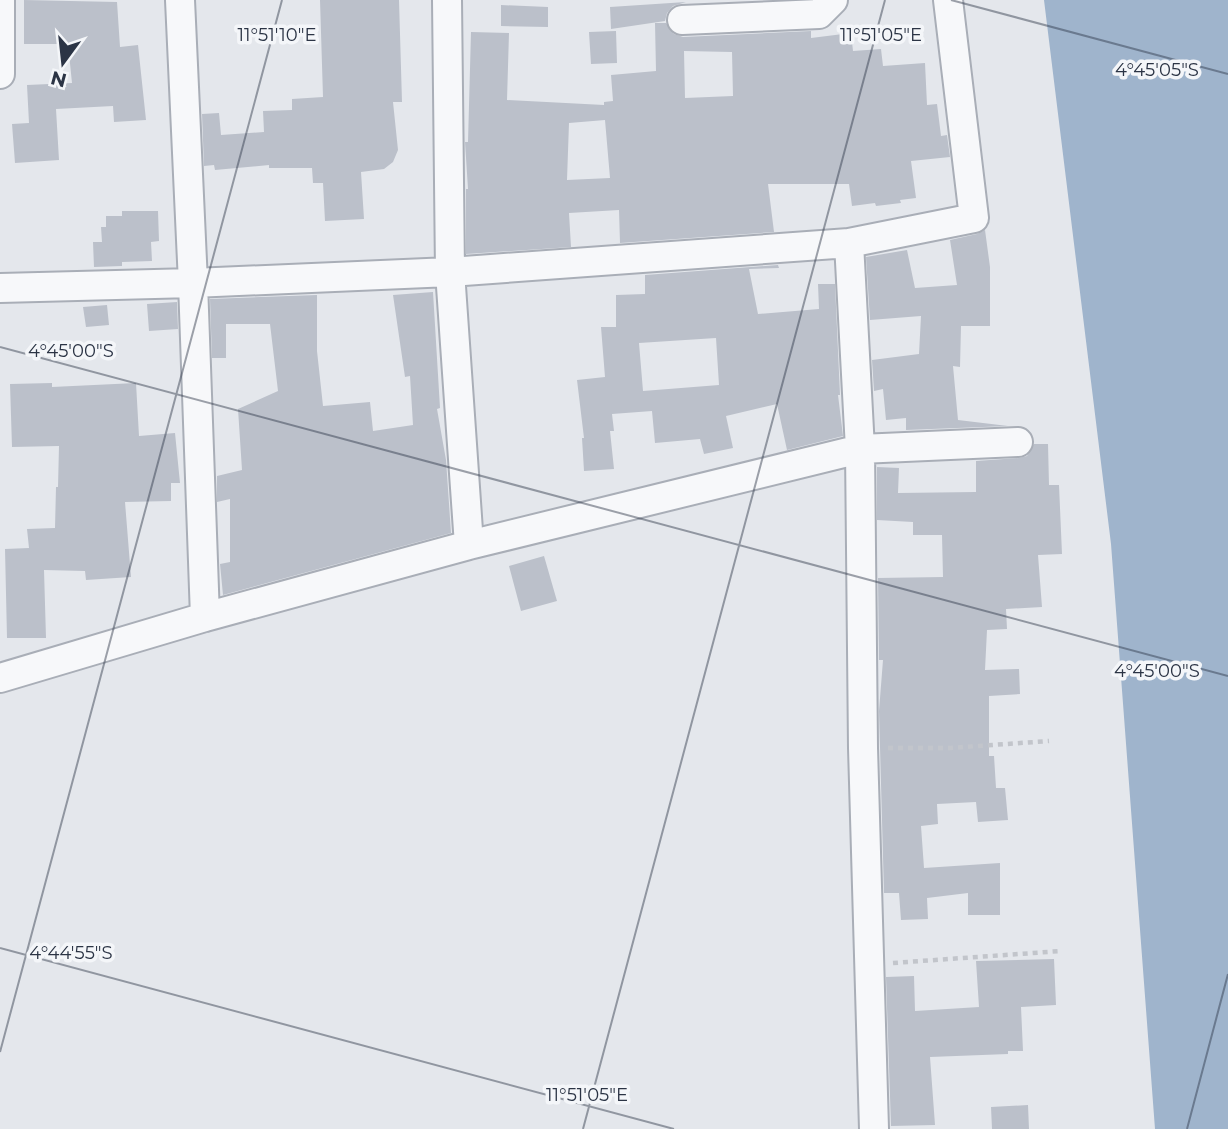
<svg xmlns="http://www.w3.org/2000/svg" width="1228" height="1129" viewBox="0 0 1228 1129" font-family="Montserrat,sans-serif">
<rect width="100%" height="100%" fill="#e4e7ec"/>
<!-- water -->
<path fill="#9fb4cc" d="M1044 0H1228V1129H1155L1111 544Z"/>
<!-- building -->
<path fill="#bbc0ca" fill-rule="evenodd" d="M24 0 117 2 120 47 138 45 146 120 114 122 113 106 56 109 59 160 15 163 12 124 29 123 27 85 72 83 68 44H24Z
M320 0H399L402 102H393L398 150 393 162 384 169 361 172 364 219 325 221 323 183H313L312 168H269V165L215 170 214 165 204 166 202 114 219 113 221 135 264 132 263 111 292 110V99L323 97Z
M686 2 673 6 667 13 665 21 611 29 610 7Z
M501 5 548 7V27L501 26Z
M655 23H666L674 34 683 37 811 31V38L851 33 853 51 881 49 883 66 925 63 927 105 937 104 941 136 947 135 950 157 911 161 916 198 900 200 901 203 876 206 875 203 852 206 849 184H768L774 232 620 243 619 210 569 213 571 247 466 254V189H468L465 142H468L471 32 509 33 507 100 604 105V102L613 101 611 75 656 71ZM684 51 732 52 733 96 685 98ZM605 120 610 178 567 180 569 123Z
M616 31 617 63 591 64 589 32Z
M122 211H158L159 241 151 242 152 261 122 262V266L94 267 93 242H102L101 227H106V216H122Z
M985 230 990 267V326H961L960 367 953 366 958 420 1008 426 906 430V418L886 420 883 389 874 391 872 360 919 354 921 316 870 320 866 257 907 250 915 288 957 285 950 240 977 234Z
M778 265 779 268 749 269 758 314 819 309 818 284H835L840 395H838L843 436 787 450 777 404 726 416 733 448 704 454 700 439 655 443 652 411 612 414 614 431H610L614 469 584 471 582 438H584L577 380 605 377 601 327H616V295L645 294V275ZM716 338 719 385 643 391 639 343Z
M433 292 440 408 437 409 446 460 451 533 223 595 220 564 230 562V499L217 502V476L242 470 238 409 278 391 270 324H226V358H212L210 299 317 295V351L323 406 370 402 373 431 413 425 410 376 405 377 393 295Z
M177 302 178 329 149 331 147 304Z
M107 305 109 325 86 327 83 307Z
M52 383V387L136 383 139 436 175 433 180 483H171V501L125 502 131 577 86 580 85 571 44 570 46 638H7L5 549 29 548 27 529 55 528 56 487H58L59 446 12 447 10 384Z
M1034 444H1048L1049 485H1059L1062 554 1038 555 1042 607 1006 609 1007 629 987 630 985 670 1019 669 1020 694 989 696V756H994L996 788H1005L1008 820 978 822 976 802 937 804 938 824 921 826 924 868 1000 863V915H968V893L927 898 928 919 901 920 899 893H884L879 711 883 660H879L878 578 943 577 942 535H913V522L877 520V467L899 468 898 493 976 492V461L1019 458 1027 456Z
M544 556 557 601 521 611 509 566Z
M1054 959 1056 1005 1021 1007 1023 1051H1008V1054L930 1057 935 1125 891 1126 886 977 914 976 915 1011 979 1007 976 961Z
M1028 1105 1029 1129H992L991 1107Z"/>
<g fill="none" stroke-linecap="round" stroke-linejoin="round">
<defs>
<path id="minor" d="M180 0 193 283 205 617
M447 0 450 272 469 545
M682 20 819 14 833 0
M0 74V0
M849 243 860 449 863 748 874 1129
M0 288 193 283 450 272 849 243 974 218 948 0
M0 678 205 617 469 545 860 449 1018 442"/>
</defs>
<!-- minor casing -->
<use href="#minor" stroke="#a9aeb7" stroke-width="32"/>
<!-- path -->
<path stroke="#c2c5cb" stroke-width="4.5" stroke-dasharray="5 5" stroke-linecap="butt" d="M888 748H950L1049 741
M893 963 1061 951"/>
<!-- minor -->
<use href="#minor" stroke="#f7f8fa" stroke-width="28"/>
</g>
<!-- ticks -->
<path fill="none" stroke="#2b3445" stroke-width="2" stroke-opacity="0.45" d="M951 0 1228 74M0 347 1228 676M0 948 674 1129M0 1052 282 0M583 1129 885 0M1187 1129 1228 974"/>
<g font-size="18" text-anchor="middle" fill="#2b3445" stroke="#f4f6f9" stroke-width="7" stroke-linejoin="round" paint-order="stroke">
<text x="277" y="41">11°51'10"E</text>
<text x="881" y="41">11°51'05"E</text>
<text x="1157" y="76">4°45'05"S</text>
<text x="71" y="357">4°45'00"S</text>
<text x="1157" y="677">4°45'00"S</text>
<text x="71" y="959">4°44'55"S</text>
<text x="587" y="1101">11°51'05"E</text>
</g>
<!-- north arrow -->
<g transform="translate(63 63) rotate(195)" stroke="#f4f6f9" stroke-width="5" paint-order="stroke">
<path d="M0-5L12 26L0 18L-12 26Z" fill="#2b3445"/>
<text y="-10" font-size="19" font-weight="bold" text-anchor="middle" fill="#2b3445">N</text>
</g>
</svg>
